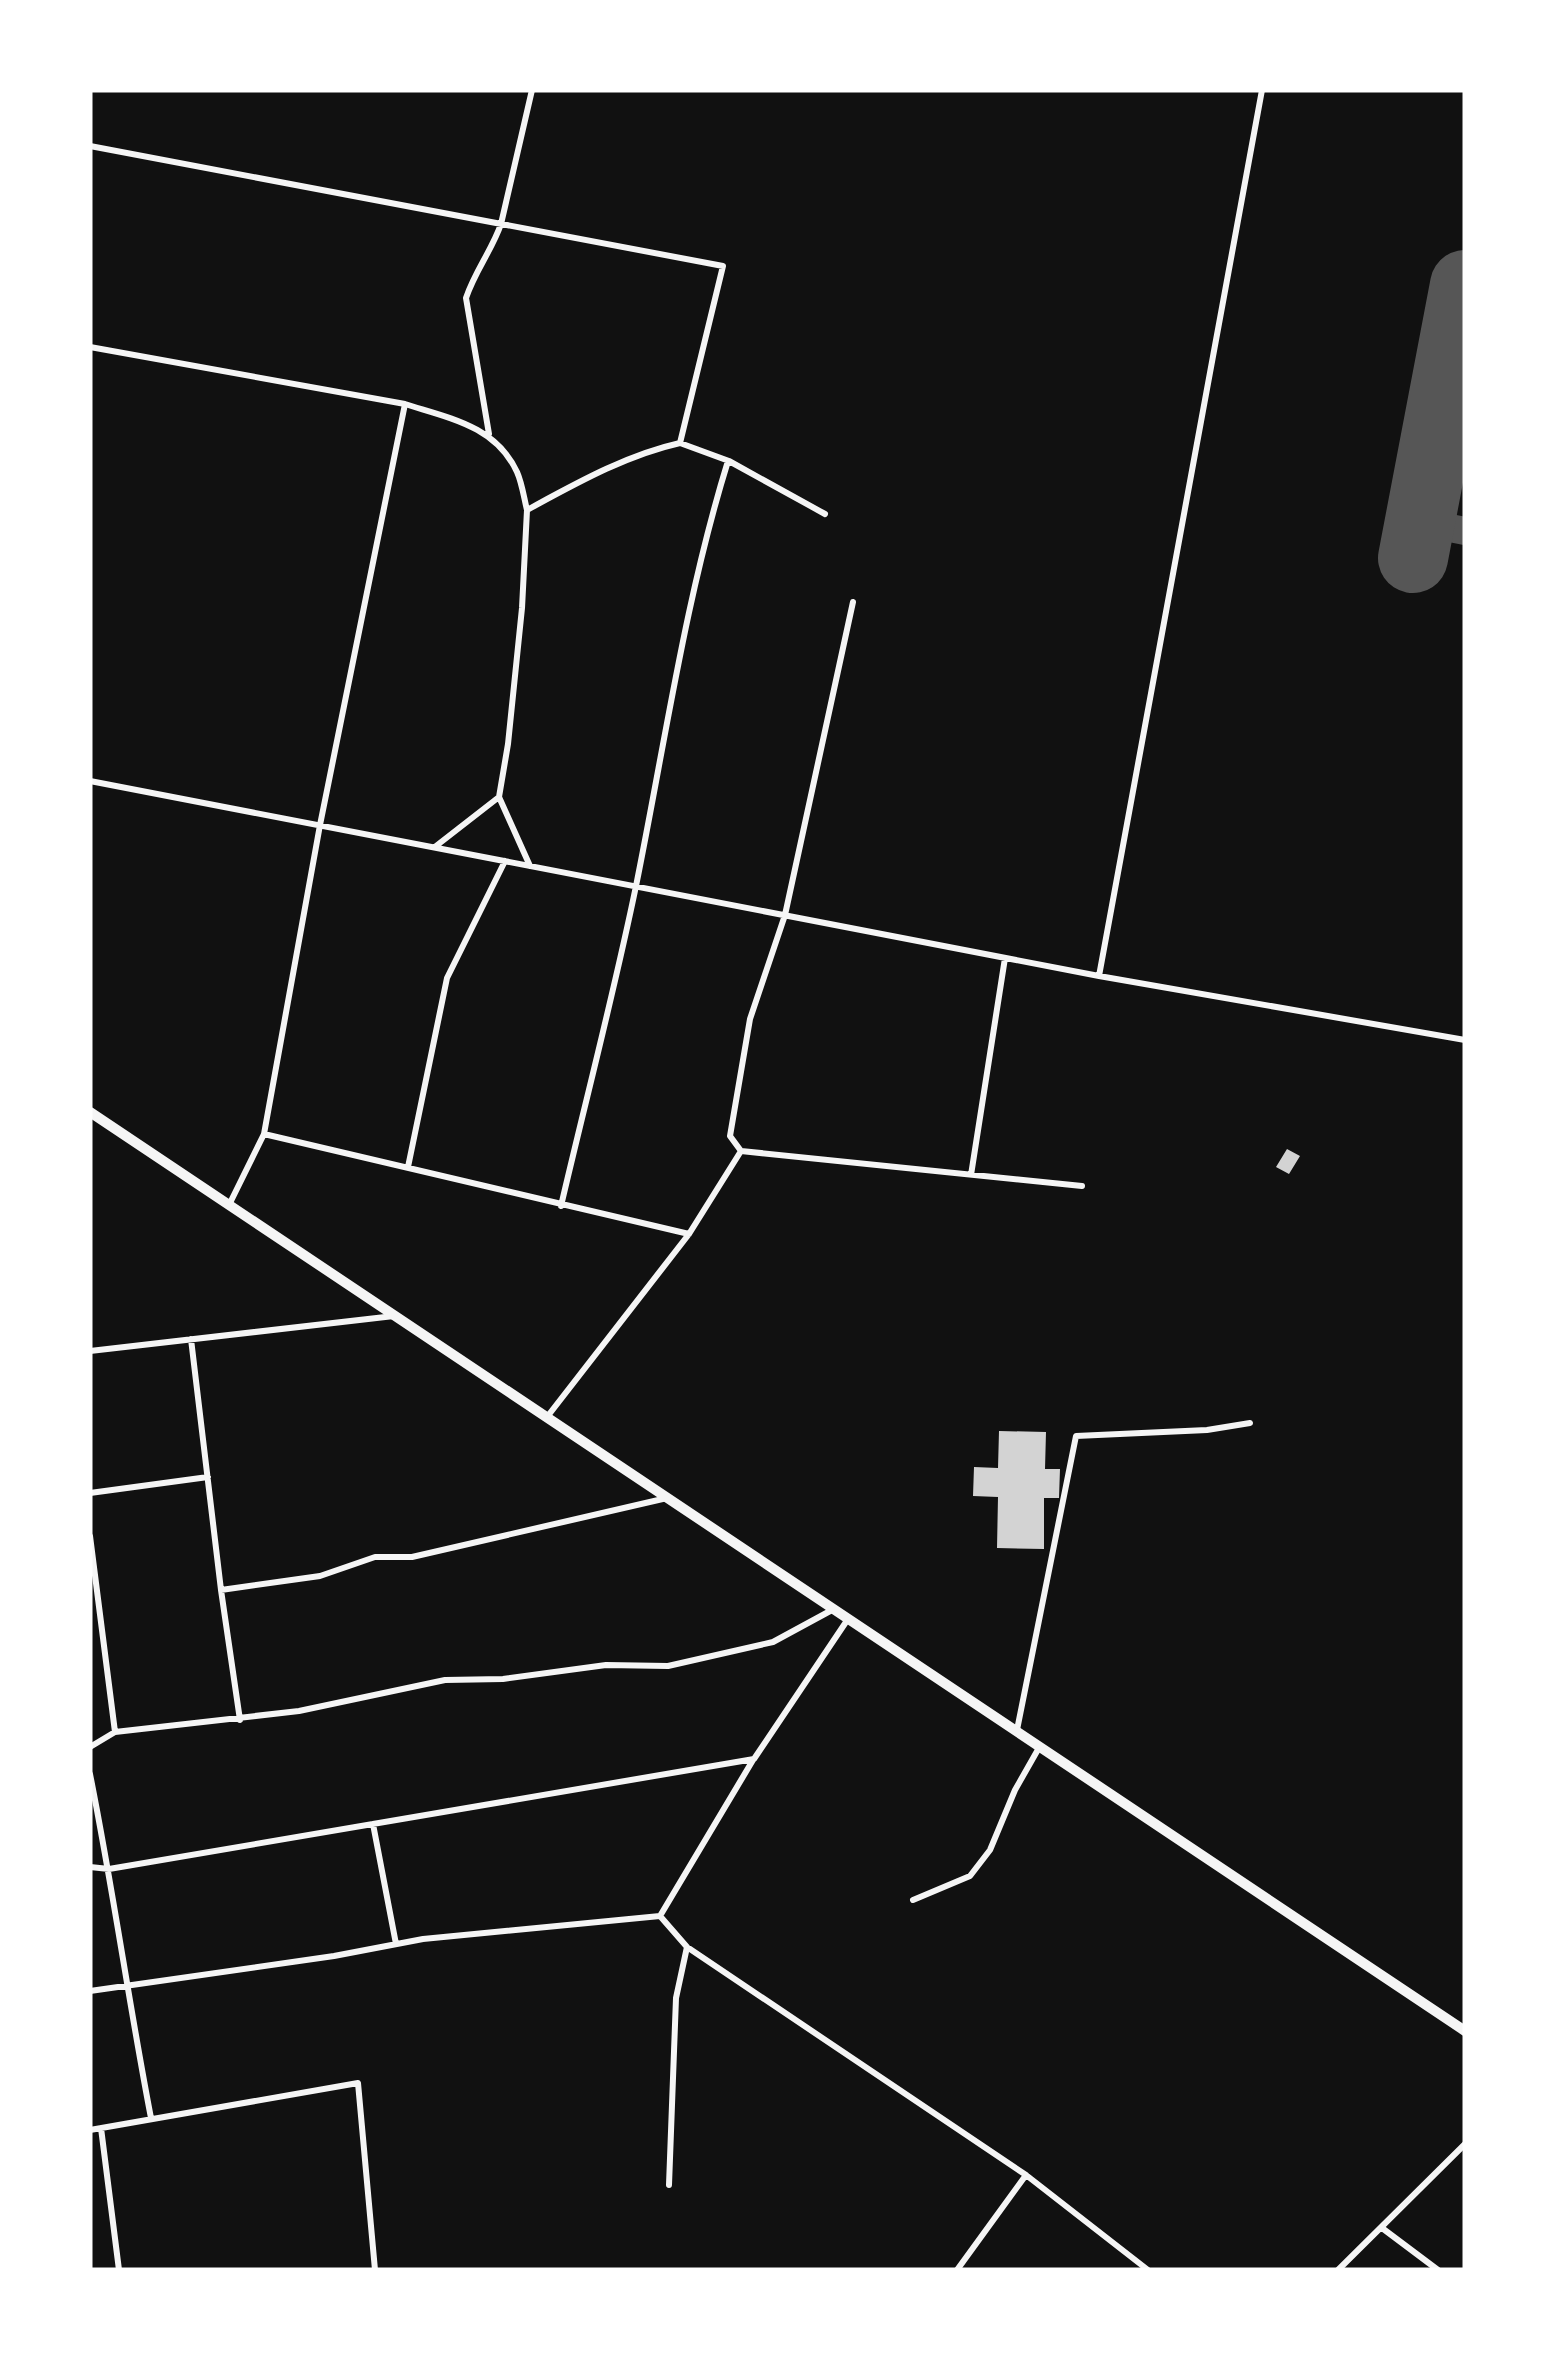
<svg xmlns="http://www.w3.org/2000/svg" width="1555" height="2360" viewBox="0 0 1555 2360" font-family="Barlow,sans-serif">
<rect width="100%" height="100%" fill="#111"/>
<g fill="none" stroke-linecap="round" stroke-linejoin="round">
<!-- taxiway -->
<path stroke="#565656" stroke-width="28" d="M1420 522 1465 531"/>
<!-- runway -->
<path stroke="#565656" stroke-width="70" d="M1413 558 1465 285"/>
</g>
<!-- building -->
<path fill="#d3d3d3" d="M1287 1149 1300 1156 1289 1174 1276 1167Z
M999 1431 1046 1432 1045 1469H1060L1059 1498H1044V1549L997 1548 998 1497 973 1496 974 1467 998 1468Z"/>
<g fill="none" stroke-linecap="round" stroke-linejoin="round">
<!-- minor -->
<path stroke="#f5f5f5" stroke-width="6" d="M90 146 723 266 680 443 729 461 825 514
M90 347 405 404 320 825 264 1134 230 1203
M405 404C449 418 496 426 517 472 522 483 524 498 527 510 575 484 626 455 680 443
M489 434 466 298C475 271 492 250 501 224L532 90
M90 781 1099 976 1465 1040
M499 797 530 866
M436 846 499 797 508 744 522 608 527 510
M1099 976 1262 90
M264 1134 689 1234
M741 1151 730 1136 750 1019 785 915 853 602
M408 1167 447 978 505 861
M971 1175 1005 958
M561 1206C586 1099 614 993 636 886 665 743 685 600 728 461
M191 1339 221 1590
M90 1351 394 1316
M547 1417 689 1234 741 1151 1082 1186
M90 1493 208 1477
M90 1536 115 1732
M240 1720 221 1590 320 1576 375 1557H412L667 1498
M1017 1730 1076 1436 1207 1430 1250 1423
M90 1747 115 1732 299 1711 445 1680 503 1679 606 1665 668 1666 773 1642 832 1610
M90 1774C113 1889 129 2004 151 2118
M373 1824 396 1944
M90 1867 109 1869 754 1759 848 1619
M913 1900 970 1876 990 1850 1015 1790 1040 1746
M660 1916 753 1760
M90 1991 334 1956 423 1939 660 1916 687 1947 1026 2175 1148 2270
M101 2128 119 2270
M90 2130 358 2083 375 2270
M669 2185 676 1998 687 1947
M1382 2228 1438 2270
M957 2270 1026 2175
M1338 2270 1465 2144"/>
<!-- primary -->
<path stroke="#f5f5f5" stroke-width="10" d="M90 1112 1465 2031"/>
</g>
<!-- border -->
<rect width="1555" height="2360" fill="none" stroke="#ffffff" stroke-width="185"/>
</svg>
